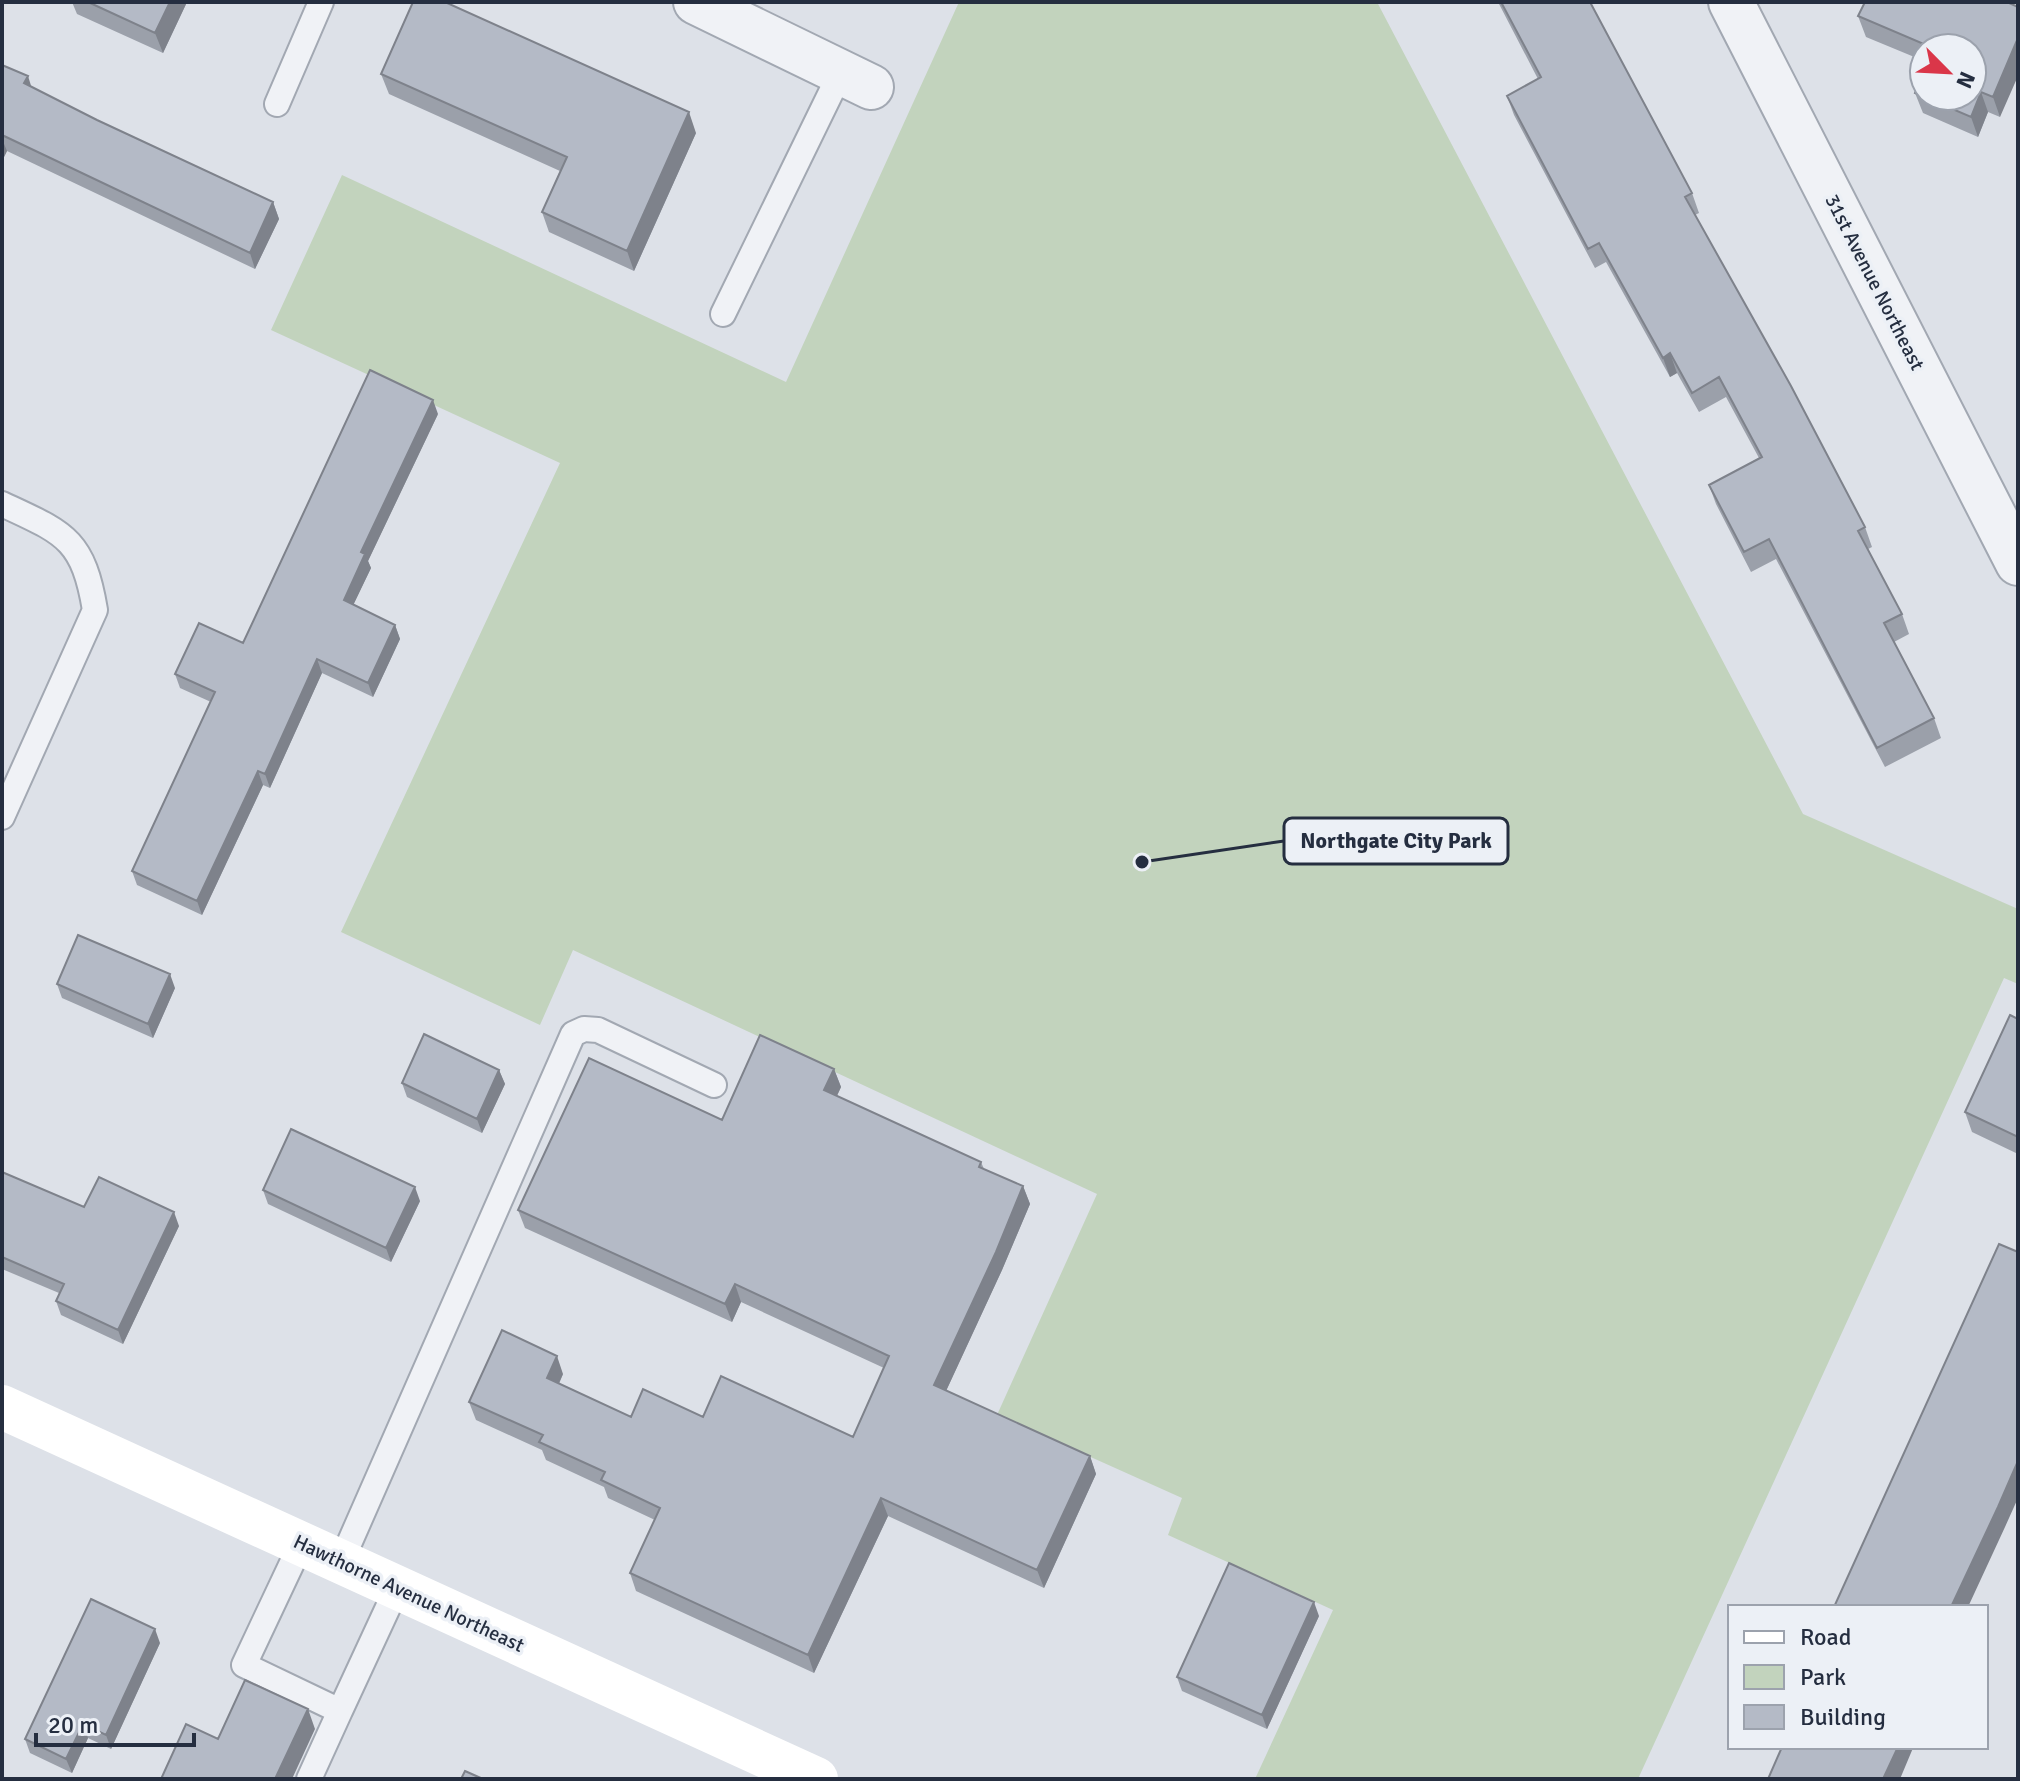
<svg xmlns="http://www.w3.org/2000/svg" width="2020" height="1781" viewBox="0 0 2020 1781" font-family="Signika,sans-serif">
<rect width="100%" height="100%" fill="#dde1e8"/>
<!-- green -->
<path fill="#c2d3bd" d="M959 2H1377L1803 814 2018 909V984L2004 978 1638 1779H1255L1333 1610 1168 1535 1182 1498 997 1415 1097 1194 573 950 540 1025 341 932 560 463 271 330 342 175 786 382Z"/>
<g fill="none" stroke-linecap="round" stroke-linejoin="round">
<defs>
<path id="lane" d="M277 104 321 2
M723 314 841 72
M2 504C64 533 83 538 95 610L2 817
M301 1544 244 1665 340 1711 397 1588
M341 1562 573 1034 584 1029 598 1030 714 1085
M309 1779 340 1711"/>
<path id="street" d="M696 2 871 87
M1731 2 2018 563"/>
</defs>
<!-- lane casing -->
<use href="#lane" stroke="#a2a8b2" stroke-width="28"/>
<!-- street casing -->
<use href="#street" stroke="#a2a8b2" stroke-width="48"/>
<!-- lane -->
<use href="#lane" stroke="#f0f2f6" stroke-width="24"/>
<!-- street -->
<use href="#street" stroke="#f0f2f6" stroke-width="44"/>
<!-- secondary -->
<path stroke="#fff" stroke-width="44" d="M2 1407 816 1779"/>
</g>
<!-- wall -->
<path fill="#9ba0aa" d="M72 2H187L163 53 77 14Z
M1498 2H1590L1692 193 1699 213 1695 215 1865 527 1872 547 1868 549 1902 614 1909 634 1894 642 1934 718 1941 738 1885 767 1776 559 1751 572 1716 504 1709 485 1759 458 1726 397 1699 412 1677 373 1670 377 1606 262 1595 268 1514 115 1507 96 1538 79Z
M2007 2 2000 117 1988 112 1978 137 1923 113 1915 93 1972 48H1924V61L1866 37 1858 16Z
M2 65 32 87 97 120 273 202 279 219 255 269 7 151 2 161Z
M381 74 696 133 634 271 549 232 542 212 560 171 389 94Z
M438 414 368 561 371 568 353 605 395 625 400 639 373 697 322 673 270 788 263 785 202 915 137 885 132 871 211 702 180 688 175 674 243 643Z
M57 984 175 988 153 1038 62 998Z
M2018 1019V1154L1972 1132 1965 1112Z
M834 1069 841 1087 837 1096 981 1162 984 1169 1023 1186 1030 1204 1002 1270 946 1391 1090 1456 1096 1474 1044 1588 888 1516 814 1673 636 1591 630 1573 655 1520 608 1498 604 1487 546 1460 542 1450 476 1420 469 1402 563 1374 559 1384 631 1417H703L853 1437 884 1368 741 1302 732 1322 525 1228 518 1210Z
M499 1070 505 1084 482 1133 407 1097 402 1083Z
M2 1172 84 1207 179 1226 123 1344 61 1315 56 1301 59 1293 2 1269Z
M263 1190 420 1201 391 1262 268 1204Z
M1319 1616 1267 1729 1182 1691 1177 1677Z
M160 1643 111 1749 88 1738 72 1773 30 1753 25 1739Z"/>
<!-- shaded-wall -->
<path fill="#7e828b" d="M170 2H187L163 53 155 33Z
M2018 38V76L2000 117 1993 97Z
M28 76 33 92 24 83Z
M1981 92 1988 112 1978 137 1971 117Z
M689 112 696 133 634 271 627 251Z
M2 139 7 151 2 161Z
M273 202 279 219 255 269 250 253Z
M1670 353 1677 373 1670 377 1663 358Z
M433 400 438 414 368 561 371 568 349 614 344 600 361 552Z
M395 625 400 639 373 697 368 683Z
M317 659 322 673 270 788 265 774Z
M258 771 263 785 202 915 197 901Z
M170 974 175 988 153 1038 148 1024Z
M834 1069 841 1087 831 1108 824 1090Z
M499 1070 505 1084 482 1133 477 1119Z
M1023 1186 1030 1204 1002 1270 940 1404 934 1385Z
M415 1187 420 1201 391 1262 386 1248Z
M174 1212 179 1226 123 1344 118 1330Z
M735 1284 741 1302 732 1322 725 1304Z
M557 1356 563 1374 553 1396 547 1378Z
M1090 1456 1096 1474 1044 1588 1037 1570Z
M2018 1461V1498L2005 1527 1968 1607H1951Z
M881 1498 888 1516 814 1673 808 1655Z
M1314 1602 1319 1616 1267 1729 1262 1715Z
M155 1629 160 1643 111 1749 106 1735Z
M308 1709 315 1729 292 1779H275Z
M83 1724 88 1738 72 1773 66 1759Z
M1898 1747H1913V1748L1900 1779H1883Z"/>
<!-- building -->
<path fill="#b4bac6" stroke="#7e828b" stroke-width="2" d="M88 2H170L155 33Z
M413 2H445L689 112 627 251 542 212 567 157 381 74Z
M1501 2H1590L1692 193 1685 197 1791 386 1865 527 1858 531 1902 614 1884 623 1934 718 1877 748 1769 539 1744 552 1709 485 1762 457 1719 377 1692 393 1670 353 1663 358 1599 243 1588 249 1507 96 1541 77Z
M1865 2H2007L2018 7V38L1993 97 1981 92 1971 117 1915 93 1924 73V96H1972V48H1933L1858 16Z
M2 65 28 76 24 83 97 120 273 202 250 253 2 135Z
M370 370 433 400 361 552 365 554 344 600 395 625 368 683 317 659 265 774 258 771 197 901 132 871 215 692 175 674 199 623 243 643Z
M78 935 170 974 148 1024 57 984Z
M2010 1015 2018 1019V1137L1965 1112Z
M424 1034 499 1070 477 1119 402 1083Z
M760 1035 834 1069 824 1090 981 1162 979 1167 1023 1186 996 1252 934 1385 1090 1456 1037 1570 881 1498 808 1655 630 1573 660 1508 601 1480 605 1472 539 1442 543 1435 469 1402 502 1330 557 1356 547 1378 631 1417 643 1389 703 1417 721 1376 853 1437 889 1356 735 1284 725 1304 518 1210 589 1058 722 1120Z
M291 1129 415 1187 386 1248 263 1190Z
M2 1172 84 1207 99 1177 174 1212 118 1330 56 1301 64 1284 2 1257Z
M1999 1244 2018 1252V1461L1998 1507 1951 1607H1834Z
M1229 1563 1314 1602 1262 1715 1177 1677Z
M91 1599 155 1629 106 1735 83 1724 66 1759 25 1739Z
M245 1680 308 1709 275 1779H161L186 1724 218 1739Z
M1782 1747H1898L1883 1779H1768Z
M465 1771 483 1779H461Z"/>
<g text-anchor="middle" stroke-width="7" stroke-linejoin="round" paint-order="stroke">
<!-- street labels -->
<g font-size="20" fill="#252e40" stroke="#ecf0f6">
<text transform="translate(1875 282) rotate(63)" y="7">31st Avenue Northeast</text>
<text transform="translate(409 1593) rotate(25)" y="7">Hawthorne Avenue Northeast</text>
</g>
</g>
<!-- callouts -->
<path fill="none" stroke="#252e40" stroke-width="3" d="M1142 862L1284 841"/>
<circle fill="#252e40" stroke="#ecf0f6" stroke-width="3" cx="1142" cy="862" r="8"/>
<rect fill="#ecf0f6" stroke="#252e40" stroke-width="3" x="1284" y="818" width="224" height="46" rx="8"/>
<g font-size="22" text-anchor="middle" font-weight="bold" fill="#252e40">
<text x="1396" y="848">Northgate City Park</text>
</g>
<!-- border -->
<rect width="2020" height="1781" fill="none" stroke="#252e40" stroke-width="8"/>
<!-- legend -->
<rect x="1728" y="1605" width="260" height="144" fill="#ecf0f6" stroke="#9ca2ad" stroke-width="2"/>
<rect x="1744" y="1631" width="40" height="12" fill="#ffffff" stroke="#9ca2ad" stroke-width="2"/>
<text x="1800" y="1645" font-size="24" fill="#252e40">Road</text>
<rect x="1744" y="1665" width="40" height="24" fill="#c2d3bd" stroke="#9ca2ad" stroke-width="2"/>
<text x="1800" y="1685" font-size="24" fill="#252e40">Park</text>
<rect x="1744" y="1705" width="40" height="24" fill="#b4bac6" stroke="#9ca2ad" stroke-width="2"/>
<text x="1800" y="1725" font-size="24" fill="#252e40">Building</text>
<!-- north arrow -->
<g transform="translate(1948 72) rotate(114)"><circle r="38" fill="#ecf0f6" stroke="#9ca2ad" stroke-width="2"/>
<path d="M0-6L14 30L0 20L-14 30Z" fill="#da3649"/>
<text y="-12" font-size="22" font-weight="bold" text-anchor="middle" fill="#252e40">N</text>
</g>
<!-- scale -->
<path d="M36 1733v12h158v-12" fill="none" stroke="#252e40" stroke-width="4"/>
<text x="48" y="1733" font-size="24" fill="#252e40" stroke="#ecf0f6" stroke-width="6" paint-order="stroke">20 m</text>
</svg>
